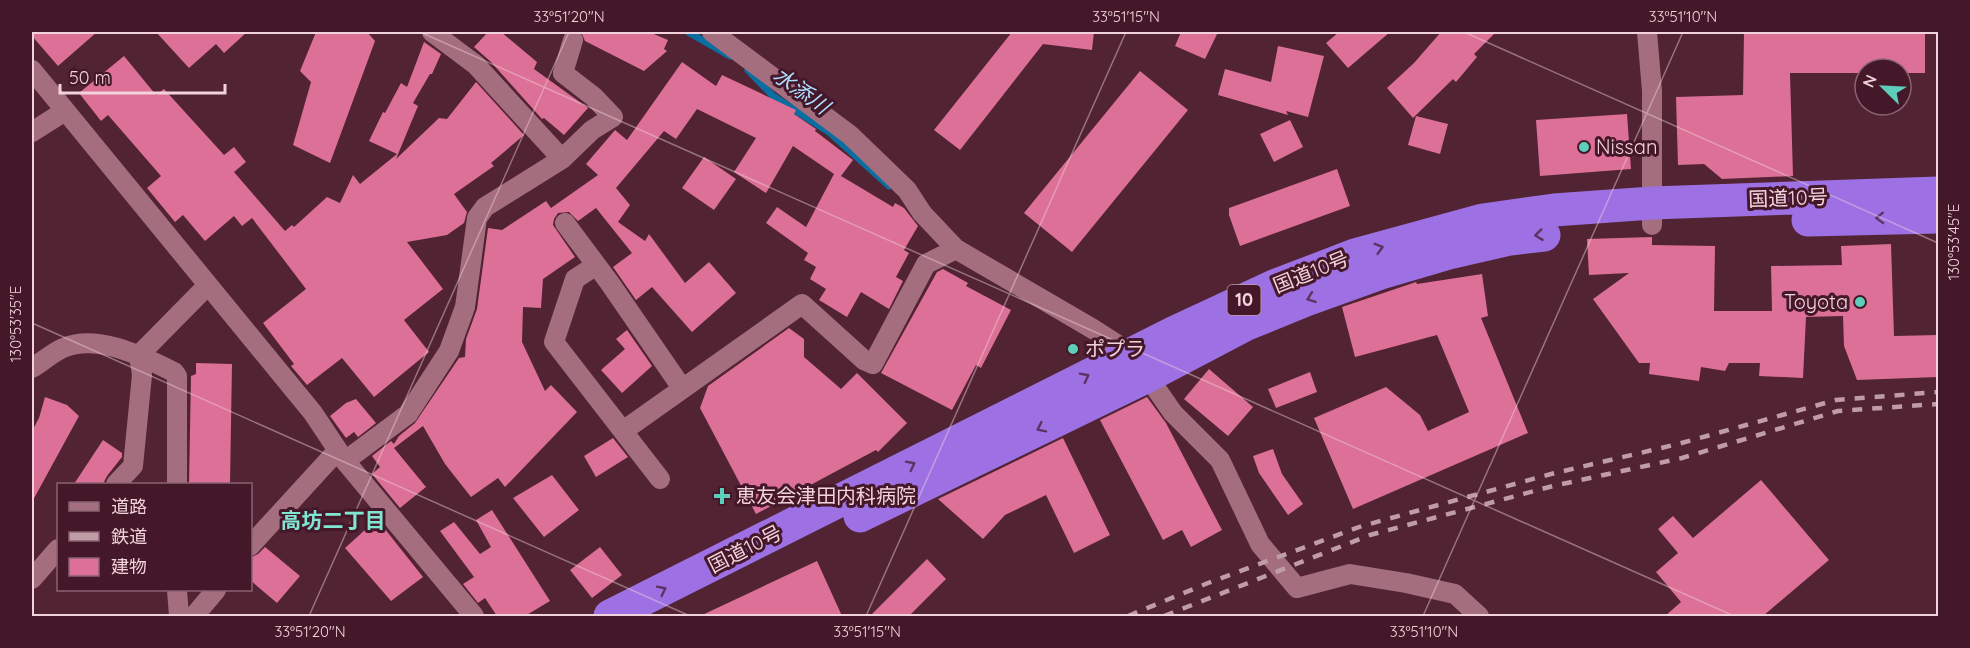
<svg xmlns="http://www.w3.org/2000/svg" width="1970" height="648" viewBox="0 0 1970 648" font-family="Quicksand,'Noto Sans JP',sans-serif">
<rect width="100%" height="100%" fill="#512333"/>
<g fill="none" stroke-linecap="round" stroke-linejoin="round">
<!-- stream -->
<path stroke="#0b6ea0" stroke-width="7" d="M688 32 730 56
M748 70 773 96 829 132 889 186"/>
</g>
<!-- building -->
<path fill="#dc7096" d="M32 32H97L58 66 32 36Z
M156 32H247L224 53 216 44 189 68Z
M316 32H367L375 41 330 163 293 145 311 82 300 71Z
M488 32H501L537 62 534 69 588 108 564 135 544 118 542 119 491 62 474 47Z
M581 32H649L668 40 664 49 667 51 644 71 585 41Z
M1012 32H1094L1092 50 1043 44 960 150 934 130Z
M1181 32H1218L1205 59 1175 46Z
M1339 32H1390L1348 68 1326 43Z
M1441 32H1496L1474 54 1477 57 1456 82 1453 79 1413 118 1387 88 1414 63Z
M1744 32H1925V73H1901V69H1865V73H1790L1793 176 1722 179 1704 164 1678 165 1676 97 1743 95Z
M424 42 441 54 432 74H430L413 103 418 106 396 159 439 118 447 119 476 82 524 135 491 163 494 166 454 194 467 212 464 223 447 235 407 242 443 289 404 320 429 352 374 397 342 358 307 385 291 366 294 364 263 323 306 289 252 218 242 226 234 216 205 241 183 215 175 222 147 188 161 176 108 115 101 121 79 93 124 56 156 95 164 89 224 155 234 147 246 162 234 172 285 231 292 225 294 227 327 197 340 203 353 175 360 184 397 154 369 141 383 112 385 113 401 83 407 87Z
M1278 46 1324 56 1308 117 1286 111 1288 115 1218 95 1225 69 1271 82Z
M682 62 716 86 722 75 796 110 794 114 816 129 815 131 853 160 841 176 893 207 895 203 904 208 918 226 904 250 909 253 896 277 903 281 889 309 861 292 847 317 819 300 826 289 810 279 816 267 804 260 808 253 766 223 777 207 806 227 834 174 793 146 766 193 734 172 756 138 697 109 676 139 664 131 616 188 630 205 618 222 645 241 649 234 685 283 709 262 736 293 692 332 652 287 636 300 613 267 632 253 596 208 578 221 569 212 558 213 554 219 553 225 575 257 543 279 541 308 523 307 522 342 545 391 551 385 577 412 505 487 498 478 471 497 445 464 423 426 394 448 426 487 400 508 372 474 380 467 372 456 391 441 394 444 399 436 415 423 459 358 465 357 466 339 477 309 488 228 502 230 546 201 551 208 598 175 586 164 615 130 627 140Z
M1140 71 1188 110 1072 252 1024 213Z
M1627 114 1631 169 1540 176 1536 120Z
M1416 116 1448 124 1440 154 1408 145Z
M1290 120 1303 147 1274 162 1260 134Z
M704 157 736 179 714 210 682 188Z
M1337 169 1350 206 1240 246 1229 215V208Z
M1652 237V245L1715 246 1714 311H1772L1771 266 1842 265 1841 246 1891 244 1894 336 1938 335V377L1857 380 1844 346 1843 316 1806 317 1803 378 1759 376 1760 363H1729L1725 371 1701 367 1699 381 1649 374 1650 363H1639L1593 299 1629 273 1589 275 1587 239Z
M943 269 968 283 966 286 1011 310 981 368 976 365 952 410 881 373 937 272Z
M1482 274 1488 316 1481 318 1528 433 1353 509 1314 418 1386 387 1420 415 1428 431 1469 412 1437 335 1355 357 1342 307 1416 282 1417 284Z
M789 328 804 339V357L841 389 857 373 907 423 878 452 876 450 756 514 700 408 708 386Z
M627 330 652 366 622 393 601 370 625 349 616 339Z
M196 363 232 364 230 484H189L191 376 196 374Z
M1209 369 1253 407 1228 436 1184 399Z
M1310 372 1317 392 1276 408 1268 389Z
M45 397 67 405 79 416 32 502V431L39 418Z
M1147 397 1166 423 1222 530 1191 547 1182 530 1163 540 1100 420Z
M356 399 376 423 358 437 354 432 346 438 330 416 346 403Z
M613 438 628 457 596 477 584 456Z
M1063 438 1110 535 1074 553 1046 495 1005 515 983 539 938 499Z
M103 440 122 453V457L107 476 103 484H74Z
M1273 449 1282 474 1303 504 1288 515 1259 473 1253 456Z
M552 475 579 510 544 537 513 498Z
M1761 480 1829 560 1763 616H1665L1681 602 1656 572 1678 553 1658 529 1673 516 1693 538Z
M492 510 550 601 525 616H497L485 598 478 603 463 584 474 577 440 531 454 522 480 554 491 547 476 520Z
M377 519 423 577 391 601 345 548Z
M265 547 300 576 277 603 250 580V558L258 554Z
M600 547 622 575 592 598 570 570Z
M927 559 946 579 909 616H870Z
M817 561 842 616H700Z"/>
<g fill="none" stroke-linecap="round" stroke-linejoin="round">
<!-- street -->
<path stroke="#a46e7f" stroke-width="20" d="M432 32 476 65 562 159
M712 32 850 135 907 190 922 213 956 249 1093 329 1132 354 1173 413 1220 460 1260 544 1297 588 1350 574 1406 583 1455 594 1479 616
M1647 32 1652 91V225
M32 70 313 413 345 461 474 616
M32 132 65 111
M565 223 609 282 682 388
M595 266 575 279 554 342 660 479
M139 355 207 286
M32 368C42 362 52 353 63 348 98 333 143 357 174 372L177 376V484
M623 431 802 304 864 360 873 364 926 264 956 249
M345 461 408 414 449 351 465 307 477 218 485 207 562 159 592 130 613 117 594 97 563 73 573 40
M116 484 133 466 142 375 139 355
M250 546 337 451
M32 579 58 549
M177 590 179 616
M194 616 216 590"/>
<!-- highway -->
<path stroke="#9d71e4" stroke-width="33" d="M1808 220 1938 217
M860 516 1148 376 1247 324 1306 300 1381 273 1449 253 1510 239 1544 235
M610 616 1173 333 1274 286 1355 255 1483 220 1554 210 1652 203 1938 193"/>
<!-- rail -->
<path stroke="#c09ca7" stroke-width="4.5" stroke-dasharray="10 10" stroke-linecap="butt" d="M1128 616 1208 583 1362 526 1551 474 1678 444 1836 400 1938 392
M1164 616 1370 535 1553 486 1682 458 1838 411 1938 404"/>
</g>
<!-- one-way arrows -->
<defs><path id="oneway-chevron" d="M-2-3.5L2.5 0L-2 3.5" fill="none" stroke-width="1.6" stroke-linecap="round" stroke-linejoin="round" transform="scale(1.5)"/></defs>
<g stroke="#5f3361">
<use href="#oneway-chevron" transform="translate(1880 218) rotate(178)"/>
<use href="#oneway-chevron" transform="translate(1539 235) rotate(173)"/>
<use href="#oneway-chevron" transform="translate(1379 248) rotate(-16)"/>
<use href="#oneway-chevron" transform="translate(1311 298) rotate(160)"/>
<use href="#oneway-chevron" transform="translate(1085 377) rotate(-27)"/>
<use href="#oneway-chevron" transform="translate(1041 428) rotate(154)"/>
<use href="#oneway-chevron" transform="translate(911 465) rotate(-27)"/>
<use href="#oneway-chevron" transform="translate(662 590) rotate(-27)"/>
</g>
<!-- ticks -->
<path fill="none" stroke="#f2d3dc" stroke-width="1.5" stroke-opacity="0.45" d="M420 32 1734 616M1464 32 1938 243M32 323 690 616M309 616 569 32M866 616 1126 32M1423 616 1683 32"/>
<!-- markers -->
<g fill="#5dceb9" stroke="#451829" stroke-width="2">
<circle cx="1584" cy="147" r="6"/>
<circle cx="1860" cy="302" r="6"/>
<circle cx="1073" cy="349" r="6"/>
<path d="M719 487h6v6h6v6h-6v6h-6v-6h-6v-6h6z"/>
</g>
<g text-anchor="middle" stroke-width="6" stroke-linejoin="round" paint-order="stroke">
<!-- shield labels -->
<rect fill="#451829" stroke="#be9ba6" stroke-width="1.5" x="1227.5" y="285" width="33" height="30" rx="4.5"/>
<g font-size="18" font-weight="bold" fill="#f2d3dc">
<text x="1244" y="306">10</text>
</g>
<!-- poi labels -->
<g font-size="20" fill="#f2d3dc" stroke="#451829" text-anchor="start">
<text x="1596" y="154">Nissan</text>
<text x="1848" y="309" text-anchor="end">Toyota</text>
<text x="1085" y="356">ポプラ</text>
<text x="736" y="503">恵友会津田内科病院</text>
</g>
<!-- street labels -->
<g font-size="20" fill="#f2d3dc" stroke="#451829">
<text transform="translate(1788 198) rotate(-2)" y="7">国道10号</text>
<text transform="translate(1311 272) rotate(-22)" y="7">国道10号</text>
<text transform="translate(745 549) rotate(-27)" y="7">国道10号</text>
</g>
<!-- water labels -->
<g font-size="21" font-style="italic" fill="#adddff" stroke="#451829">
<text transform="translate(801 91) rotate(36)" y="7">水添川</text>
</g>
<!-- neighbourhood labels -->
<g font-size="21" font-weight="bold" fill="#80e5d1" stroke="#451829">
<text x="333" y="528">高坊二丁目</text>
</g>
</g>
<!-- border -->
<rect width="1970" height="648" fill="none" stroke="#451829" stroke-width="66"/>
<!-- legend -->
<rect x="57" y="483" width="195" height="108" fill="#451829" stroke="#8a6371" stroke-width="1.5"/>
<rect x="69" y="502" width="30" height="9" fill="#a46e7f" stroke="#8a6371" stroke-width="1.5"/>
<text x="111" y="513" font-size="18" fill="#f2d3dc">道路</text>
<rect x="69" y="532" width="30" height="9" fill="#c09ca7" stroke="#8a6371" stroke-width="1.5"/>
<text x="111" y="543" font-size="18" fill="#f2d3dc">鉄道</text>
<rect x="69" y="558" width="30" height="18" fill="#dc7096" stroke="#8a6371" stroke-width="1.5"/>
<text x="111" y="573" font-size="18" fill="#f2d3dc">建物</text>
<!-- north arrow -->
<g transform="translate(1883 87) rotate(294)"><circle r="28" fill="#451829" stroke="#8a6371" stroke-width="1.5"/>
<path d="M0-4.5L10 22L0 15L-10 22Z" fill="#5dceb9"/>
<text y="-9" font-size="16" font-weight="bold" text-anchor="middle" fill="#f2d3dc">N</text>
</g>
<!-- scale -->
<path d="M60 84v9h165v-9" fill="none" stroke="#f2d3dc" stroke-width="3"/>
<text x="69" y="84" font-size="18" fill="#f2d3dc" stroke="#451829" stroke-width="4.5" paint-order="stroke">50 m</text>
<rect x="33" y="33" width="1904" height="582" fill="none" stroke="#f2d3dc" stroke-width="2"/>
<g font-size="15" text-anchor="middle" fill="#f2d3dc">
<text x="569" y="22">33°51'20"N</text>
<text x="1126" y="22">33°51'15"N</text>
<text x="1683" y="22">33°51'10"N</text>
<text transform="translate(1954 242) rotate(-90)" y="5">130°53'45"E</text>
<text transform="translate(16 324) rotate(-90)" y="5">130°53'35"E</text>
<text x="310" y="637">33°51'20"N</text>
<text x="867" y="637">33°51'15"N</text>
<text x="1424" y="637">33°51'10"N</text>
</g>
</svg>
